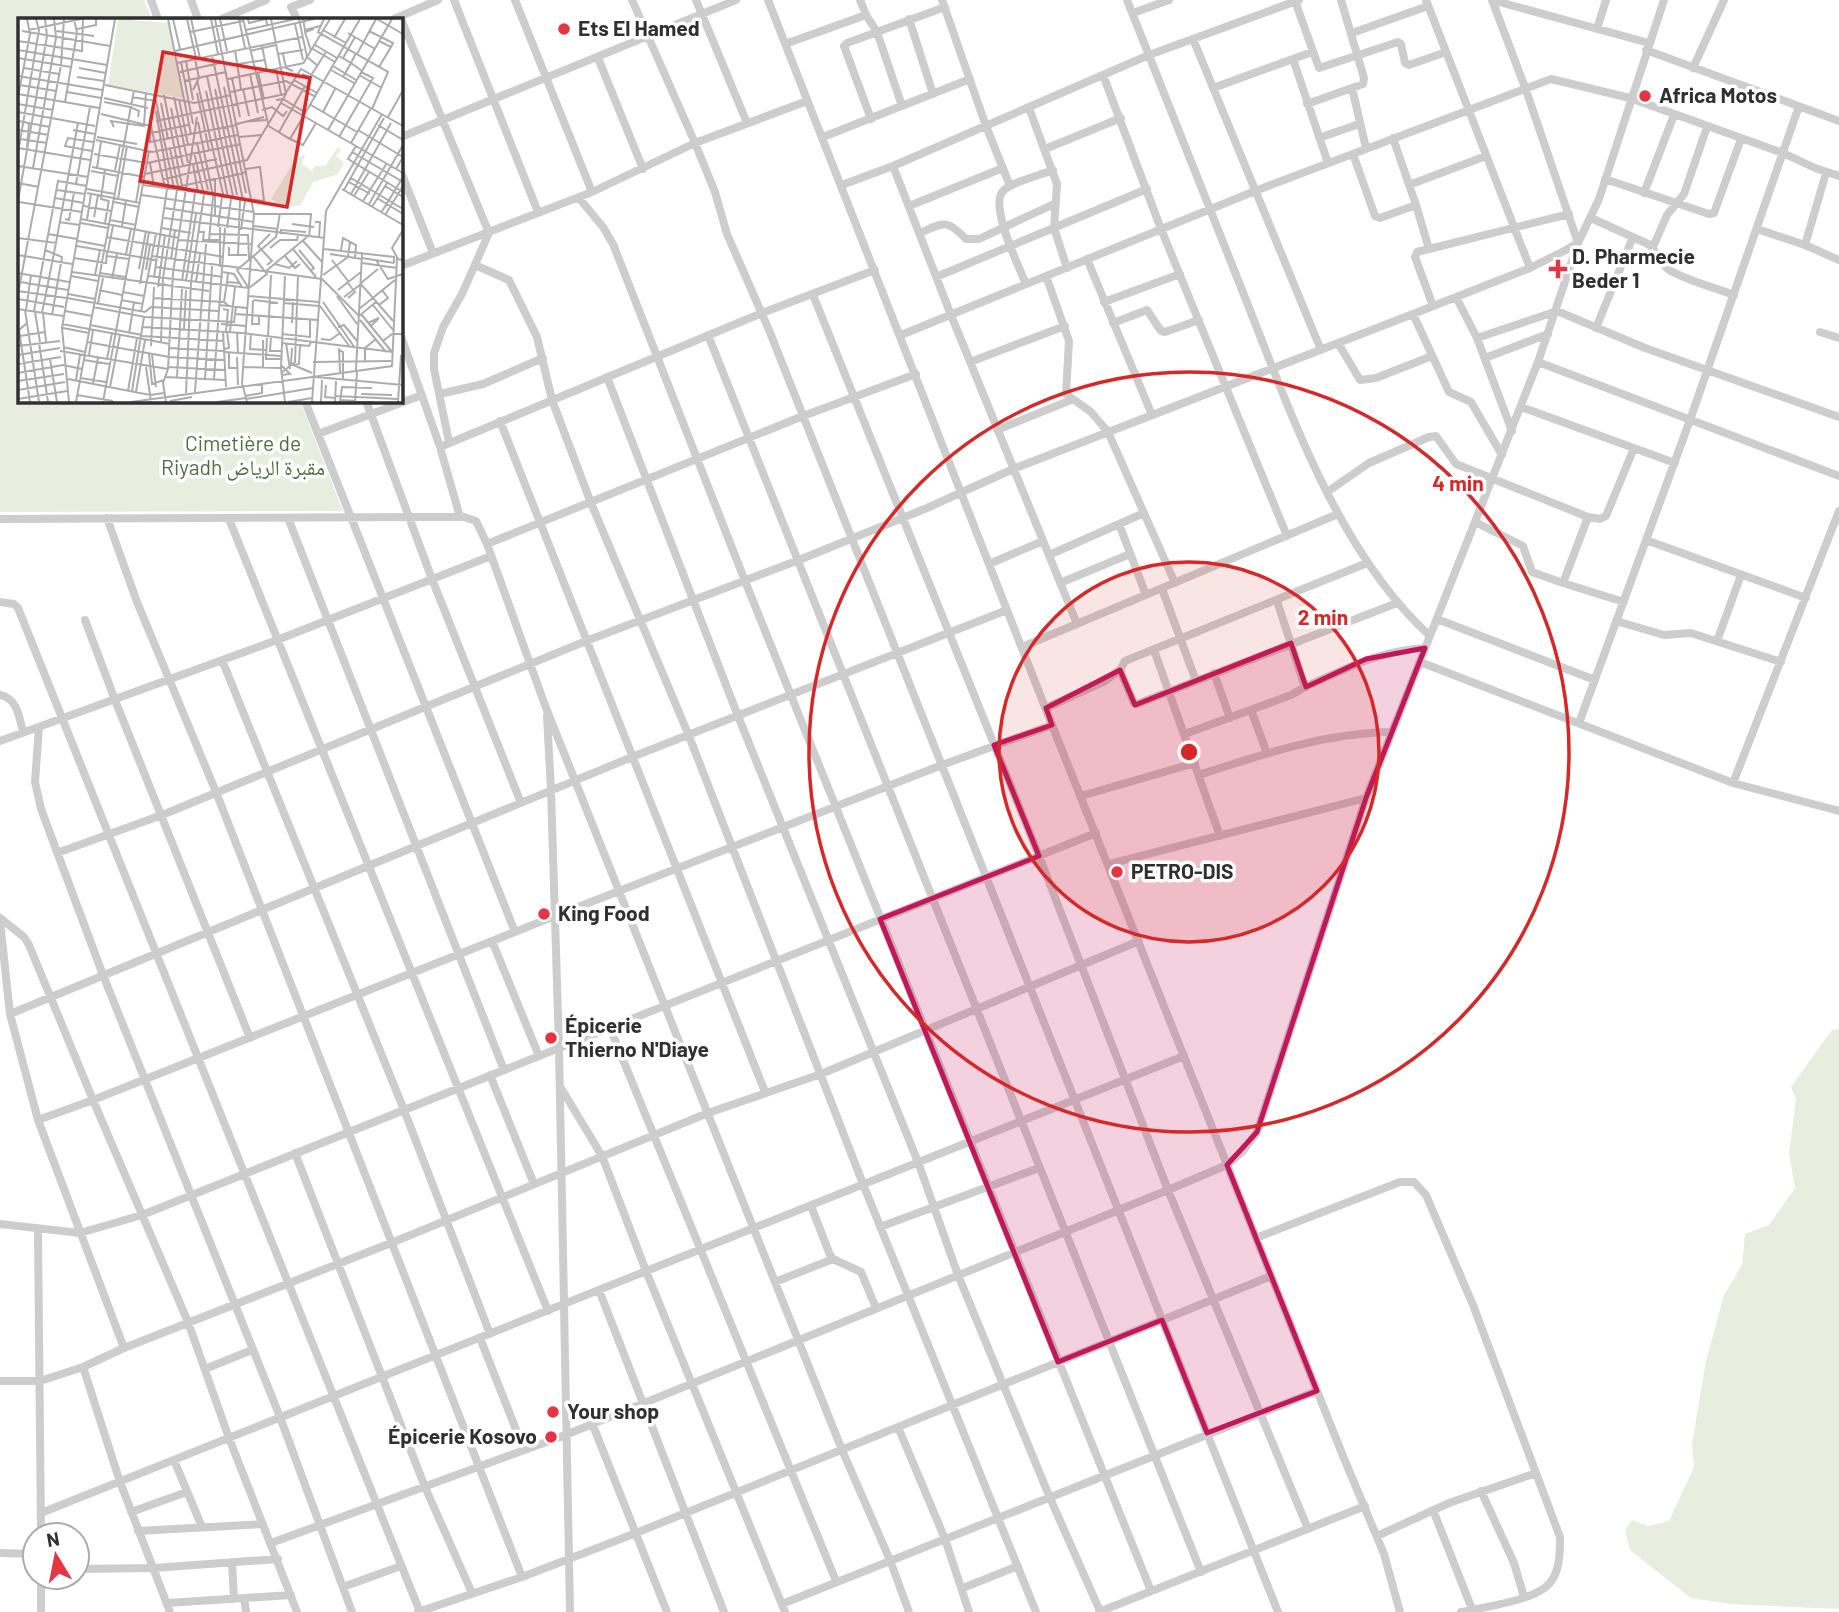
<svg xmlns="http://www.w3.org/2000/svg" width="1839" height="1612" viewBox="0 0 1839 1612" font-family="Barlow,'Noto Naskh Arabic',sans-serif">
<rect width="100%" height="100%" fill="#fff"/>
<!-- green -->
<path fill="#e7eddf" d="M0 0H144L152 19H19V401H300L343 511 0 512Z
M1839 1029V1609L1730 1604 1691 1598 1630 1550 1625 1530 1632 1520 1648 1526 1669 1521 1694 1467 1692 1444 1706 1361 1724 1295 1742 1265 1745 1234 1769 1225 1795 1188 1789 1153 1796 1099 1791 1087 1832 1030Z"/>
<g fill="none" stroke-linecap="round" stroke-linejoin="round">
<!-- minor -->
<path stroke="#cdcdcd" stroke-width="8" d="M151 0 158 19
M191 0 198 19
M454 0 538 212
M515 0 592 192
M632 0 695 143 715 192 727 234 769 330 1278 1612
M696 0 747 123
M768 0 1052 725 1343 1456 1384 1554 1400 1612
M860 0 866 15 877 32 902 106
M942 0 986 126 1010 186
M1127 0C1167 100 1206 200 1246 300 1291 414 1338 552 1430 636
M1341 0 1364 78 1363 84 1352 88
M1426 0 1530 268
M1492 0 1649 43
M1295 1 1319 68 1398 42 1401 44 1405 63 1409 65 1446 52
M1133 13 1169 0
M222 19 266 0
M297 19 291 7 310 0
M394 19 438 0
M401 19 489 233 462 294 443 327 434 353V369L449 442
M909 19 933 94
M1597 29 1606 0
M1352 33 1428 6
M1193 39 1321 350
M785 44 866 15
M1646 50 1839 121
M598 58 643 169
M1293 59 1328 163
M1693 68 1724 0
M1103 75 1161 229 1287 536
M1213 88 1312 52
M1307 104 1352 88 1366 148
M1029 108 1057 184 1054 228 1067 268
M871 119 844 46 847 43 945 7
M401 137 736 0
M823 137 970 79
M1319 138 1359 124
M1393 138 1416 205
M1045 149 1121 118
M1353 154 1375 216 1380 218 1416 205 1429 249 1417 252 1415 257 1433 306
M893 166 951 315 1077 624
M401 172 433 253
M1605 179 1709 214 1714 213 1741 139
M842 185 893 166 1149 55 1299 0
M1409 185 1486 156
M1644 193 1674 115
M579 198 603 227 613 244 745 581 1151 1591
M909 206 1003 168
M1591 218 1648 244C1658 251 1659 263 1669 270 1688 281 1713 287 1734 295
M1757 229 1805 245 1839 260
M919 233C944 223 946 218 966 239H979L1056 203
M1805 245 1826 173
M1653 247 1667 215 1684 194 1707 127
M1429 249 1569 214
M1087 259 1152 415
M475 265 509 280 537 337 552 400 591 503 689 736 863 1184 1036 1612
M401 266 592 192 695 143 807 101
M1046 276 1069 341 1066 394 1091 412 1108 432 1175 583
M936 277 1147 189
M1026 284C1019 267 989 206 1003 191 1011 182 1041 175 1053 170
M813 295 1039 856 1168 1190 1308 1529
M1456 297 1477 338 1512 431
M1104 302 1180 274
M1413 314 1449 392 1471 402 1502 455
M1113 323 1147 310 1161 331 1165 332 1199 320
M1596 328 1633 237
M1820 332 1839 338
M708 335 1201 1572
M901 335 1255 191 1551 79 1630 98 1783 153 1815 168 1839 176
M401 336 440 447 460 517
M1477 338 1557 311 1645 348 1839 417
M1338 343 1360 380 1376 378 1432 356
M1485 358 1548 334
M970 362 1065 326
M1538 362 1839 476
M607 377 738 716 918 1162 958 1275 1050 1498 1100 1611
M440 394 483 384 543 358
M305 401 515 932
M366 401 432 579 521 803
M1521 407 1675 463
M500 421 765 1092
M997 430 1071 400
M318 434 422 395
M440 447 762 313 875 270
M1327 492 1369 463 1429 437 1436 436 1456 464 1588 517 1600 519 1606 516 1634 448
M1588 517 1563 583 1624 602
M107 518 137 602 216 792 522 1577
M288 518 504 1070
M0 519 419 517H464L476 521 487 544 546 708 842 1450 890 1560 909 1612
M229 519 548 1311
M1475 522 1523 546 1532 572 1563 583
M1119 524 1146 595
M1646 540 1806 598
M487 544 803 416 916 374
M1049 555 1144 513
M989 564 1043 541
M1060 583 1130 554
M1162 589 1196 681
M0 602 14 604 18 608 420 1612
M1437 619 1595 680
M85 620 115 700 250 1038
M1616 621 1664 635 1691 633 1781 662
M1717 641 1741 575
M1022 647 1338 514
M1154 650 1220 836
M222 660 404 1110 490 1334
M1420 662 1733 783 1839 511
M1120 670 1134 703 1137 704 1397 603
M1214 673 1230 718
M1305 687C1345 669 1381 650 1425 648
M0 695C18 699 19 717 23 732
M1046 708 1105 681 1120 670 1125 661 1367 563
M1251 710 1267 753
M547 716 551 790 559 1048 570 1612
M1579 723 1690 420 1799 106
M39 727 35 782 41 809 103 975 280 1417 352 1612
M1185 734 1291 695 1305 687 1277 601
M0 741 277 640 491 556
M1199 775C1263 754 1325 733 1392 732
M1733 783 1839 811
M1081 796 1195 763
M57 853 162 815 586 641 799 560 927 508 1013 469 1413 314 1530 268 1564 251 1578 243 1599 199 1664 0
M1109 864 1366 798
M0 918 24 937 29 945 93 1100 188 1322 229 1438 297 1612
M0 921 10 1014 38 1120 93 1100 555 916 942 765 1052 725
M492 941 539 1056
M10 1014 632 757 1007 610
M610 1028 836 1581
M490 1075 534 1184
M561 1088 602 1156 646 1271 785 1612
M38 1120 124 1348
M295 1153 425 1487 472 1593
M811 1206 830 1255 833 1259 861 1272 876 1308
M0 1224 80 1233 142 1215 1096 833
M880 1227 1039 1168
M38 1230 41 1535
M1256 1238 1400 1182H1414L1426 1195 1473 1305 1560 1537C1560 1553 1560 1572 1549 1584 1533 1601 1484 1607 1461 1612
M775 1282 833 1259
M599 1290 724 1612
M480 1338 524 1450
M83 1367 120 1482 170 1612
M205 1369 252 1350
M0 1381H40L83 1367 124 1348 391 1243 708 1113 821 1074 1139 941
M592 1423 667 1612
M898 1427 945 1539 969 1612
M174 1460 202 1527
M1481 1491 1514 1563 1524 1597
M1433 1510 1472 1609
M131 1512 187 1492
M41 1513 1184 1056
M138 1531 263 1524
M1377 1536 1449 1503 1536 1473
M271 1543 568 1434 1168 1190 1227 1165 1243 1151 1257 1132 1366 798 1538 362 1578 243 1526 90 1492 0
M0 1553 35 1554
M232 1562 234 1599
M77 1569 154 1568 278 1559
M343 1587 401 1566
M963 1588 1018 1566
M244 1598 246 1612
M167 1603 291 1595
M782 1604 1317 1391
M41 1612V1577
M418 1612 522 1577 636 1533 1271 1276
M1099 1612 1365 1506"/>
</g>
<!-- marked area -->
<path fill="#c2185b" fill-opacity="0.2" stroke="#c2185b" stroke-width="5" stroke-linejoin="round" d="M1291 643 1306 687 1366 659 1425 648 1366 798 1257 1132 1227 1165 1317 1391 1207 1433 1162 1320 1058 1362 880 919 1039 856 994 745 1052 725 1046 708 1120 670 1135 705Z"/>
<!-- distance rings -->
<circle cx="1189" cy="752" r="190" fill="#d62828" fill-opacity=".12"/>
<g fill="none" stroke="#d62828" stroke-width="3.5">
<circle cx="1189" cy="752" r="190"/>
<circle cx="1189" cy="752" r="380"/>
</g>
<!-- markers -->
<g fill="#e53543" stroke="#fff" stroke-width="2.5">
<circle cx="564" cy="29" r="7"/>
<circle cx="1645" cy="96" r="7"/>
<path d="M1554.5 258.5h7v7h7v7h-7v7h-7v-7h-7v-7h7z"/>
<circle cx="1117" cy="872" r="7"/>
<circle cx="544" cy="914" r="7"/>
<circle cx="551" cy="1038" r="7"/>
<circle cx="553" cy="1412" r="7"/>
<circle cx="551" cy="1437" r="7"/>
</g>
<g text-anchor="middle" stroke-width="7" stroke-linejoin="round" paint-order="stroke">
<!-- poi labels -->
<g font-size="21" font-weight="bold" fill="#303030" stroke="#fff" text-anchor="start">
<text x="578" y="36">Ets El Hamed</text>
<text x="1659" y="103">Africa Motos</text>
<text x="1572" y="264">D. Pharmecie<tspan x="1572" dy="24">Beder 1</tspan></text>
<text x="1131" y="879">PETRO-DIS</text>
<text x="558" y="921">King Food</text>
<text x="565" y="1033">Épicerie<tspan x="565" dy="24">Thierno N'Diaye</tspan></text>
<text x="567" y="1419">Your shop</text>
<text x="537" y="1444" text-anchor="end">Épicerie Kosovo</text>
</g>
<!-- park labels -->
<g font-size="21" fill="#546d3d" stroke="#fff">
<text x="243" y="451">Cimetière de<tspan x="243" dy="24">Riyadh مقبرة الرياض</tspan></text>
</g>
</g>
<!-- overview -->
<g transform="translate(18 18)">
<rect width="385" height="385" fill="#fff"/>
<path d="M100 1 150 5 165 80 90 67ZM320 129 323 132 318 138 326 145 320 156 295 164 282 188H266L253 181 277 142 287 136 284 146 294 153 297 148H307Z" fill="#e7eddf"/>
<path fill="none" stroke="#acacac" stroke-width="2" d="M133 1H170M150 1 173 116M155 1 162 31M169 1 178 40M173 1 182 40M193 1 200 36M197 1 236 196 224 365 229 384M202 1 209 33M221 1 227 30M225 1 250 105M230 1 231 5 248 1 249 7M281 1 289 39 285 46M285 1 287 12 302 8M306 1 300 14 370 54 354 91M359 1 385 16M277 6 285 42M59 11 78 7V1M10 12 63 1M228 12 277 1M305 12 328 25M4 13 92 28M38 13 76 18M351 13 375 25 373 29M172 14 225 3M330 15 357 31M316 20 327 1M0 23 64 33 65 1M361 23 373 29 361 49M0 26V1M297 27 319 40M244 28 249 53M295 31 317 44M0 32 89 47M217 32 223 71M157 33 296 1M232 33 258 27M293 33 287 14 296 11M338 35 333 45 344 53M260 36 285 32M265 36 268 50 275 53M339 36 358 1M194 37 225 182M321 38 333 45 325 59M0 40 53 49M325 40 337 19M168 43 175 82M163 44 175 106M159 45 284 19M220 46 247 42M300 48 289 39 312 1M315 48 338 62M6 50 41 56M61 50 88 55M258 51 263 76M313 52 336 65M162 54 206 44M240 54 246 81M232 56 240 95M284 56 292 59 308 34M341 57 364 70M0 58 84 72M189 58 215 178M59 59 86 63M214 60 222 99M210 61 286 45M179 62 206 180M276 62 299 75M166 63 208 54M2 67 38 73M87 67 176 85 213 77M206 69 228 175M197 71 219 177M225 71 231 98M175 72 181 60 177 41M188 73 210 179M49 74 83 80M212 74 268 63 298 79M179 75 191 132M0 76 81 90M146 77 164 168M0 79 12 16 9 1M114 79 138 83 156 170M156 79 170 145M86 80 130 90M161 81 170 127M258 82 265 81 288 95M47 84 59 15 56 1M86 84 112 89 121 93 120 99M143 85 150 121M263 85 385 155M0 86 35 92M293 87 339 114M153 90 165 148M244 92 254 89 265 98 269 93M138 93 151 170M0 94 77 108M305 94 317 71M133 95 132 124 219 107M83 96 133 108 147 170M370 99 384 74M0 103 32 109M138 103 267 76 283 51 385 108M180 104 195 178 191 222M225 104 248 102M219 106 246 99M249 107 272 121 342 1M360 107 385 122M96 109 93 103 126 108 128 74M0 112 31 117M55 112 77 116M310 112 374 1M340 112 385 139 378 151M261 114 287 68M133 115 170 107M79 119 119 126M221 119 243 117M321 119 355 60 343 54M2 121 29 125M272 121 285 127 298 105M78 122 134 134 220 117M179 125 190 172M333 125 353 90M338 128 330 141 385 174M9 129 11 105M0 130 72 142M152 131 160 168M74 133 47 128 50 120 75 124M176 134 186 177M334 134 385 164M0 135 21 12 18 1M76 136 129 145 223 126M132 145 136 169M175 146 180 175M0 148 70 159M74 149 126 159M15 150 38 20 36 1M79 150 83 124M87 151 83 181 91 183M97 152 102 127M73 153 100 158M127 156 199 141M333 160 385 191M145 161 229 142 268 76 253 1M197 161V198M331 164 352 176M0 165 21 169M58 166 72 89M125 167 246 183 242 149 228 151M367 168 385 179M69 171 97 176M324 171 385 207M39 172 67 176M326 172 366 100M69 175 122 185M333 176 373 105M124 177 236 194M336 178 351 154M37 180 66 185M359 180 385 196M100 181 109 128M0 183 29 18 27 1M345 183 369 145M1 184 64 194M96 184 121 189M118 184 126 138M351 186 385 127M66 188 93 193M354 189 369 165M147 190 236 204M363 195 385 159M236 196H293L291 219M367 197 385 168M76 199 80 177M146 200 307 220M47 201 51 202 56 175M63 201 161 220M69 202 73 176M92 202 118 207M41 204 62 207M297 204H302L301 220M63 205 90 210M87 205 91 182M274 206 296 209M104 208 108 182M236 208 260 211M200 209 204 179M144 210 173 215M209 210 213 181M223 212 227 183M181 214H186L185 222H202M30 216 59 221M191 216 230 217M230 216 231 241M263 216V212L288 214M88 219 206 239M0 220 38 225 60 105M160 222 234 226M60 223 87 228M285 223 305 245M59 228 138 242M211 229V237H229M252 230 262 222H279L280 218M275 231 298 259M306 231 376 239V245M27 232 44 239 34 297M281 232 296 250 292 253M323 232 325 220 338 227 337 240M90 233 95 208M108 236 113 211M312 236 344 241M0 237 54 246M89 238 111 241M134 238 304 261 341 298 358 284M220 238 222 182M267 238 277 250 282 246M56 240 88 245 89 234M344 240 376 245M153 241 157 212M380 241 374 230 385 212M314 242 330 263M358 242 370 261 385 256M344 245 379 250M257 246 271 250 279 243M249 247 254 243 240 228 252 216M138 249 205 259M202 249V209M121 251 128 213M128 252 132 227M248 253 289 219M54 254 191 273M205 254 216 256 224 269M0 255 51 264M82 255 107 259M210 255 209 264 222 265M77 257 82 232M305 257 330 239 332 224M53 258 80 263M130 258 231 270 249 256 235 238M267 258 263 350 267 384M136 259 149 171 229 154M94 261 99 235M164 263 177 175M168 263 178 196M2 264 50 272M178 264 182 236M209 264 206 284 211 288M329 264 337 274 330 280M343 265 360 251M122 266 131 214M140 269 147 217M230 269 219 252 258 219 262 195M81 272 104 277M320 272 343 254M0 273 48 280M105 274 126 278M0 276 43 47 46 1M50 276 77 281M231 278 301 284M319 278 339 306M326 279 343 266 375 303M49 280 127 294 133 289 200 293M136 280 206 284M0 281 46 289M103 282 125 286M235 282 234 306H241V298M236 282 260 285M305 284 337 330M80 285 85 260M265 285 301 288M201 287 229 290M355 287 375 312M361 287 370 280 364 272M302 288 332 329M75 289 127 299 216 304 217 296M218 289 217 296 300 302M0 291 45 298M205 291 210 292 208 313M341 291 377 262M7 292 21 384M8 292 13 257M16 293 40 163 69 168M47 293 74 298M17 294 22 324M123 294 138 216M24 295 38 225M25 295 28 324M343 296 374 334M342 302 368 334M9 305 1 312 12 384M274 305 275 284M350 305 361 300 353 308M44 306 152 326M203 306 228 308M72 307 124 317M125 309 224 315 375 334M320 309 326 307 339 323M45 310 71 315M166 311 168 272M205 313 208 369M212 314 217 269M219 314 220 335M111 316 116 284M233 316 232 331 248 332M264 316 292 319V302M2 318 27 314M124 318 206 323M249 318 248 341H263M250 318 253 257M253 319 252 333H263M303 321 312 322 322 315M365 323 374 316H385M69 324 151 339 207 342M143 324 145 260 159 172M21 325 30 384M264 325 291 328 293 324M268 325 272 351M0 328 42 323M133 328 136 269M45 329 67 334M152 330 205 333M274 330 273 346 294 355M321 330 322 354M206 331 211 330 209 313M321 332 325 334V363M42 333 150 351M207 334 263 338M211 335V350H219M131 336 134 366 146 362M0 337 42 330M71 337 75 312M134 337 138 369M219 339 220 367M32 341 39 384M89 341 94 315M66 342 91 346M347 343V330L358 321M295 344 373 343M0 346 43 339M263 347 272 356 263 357M276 347 281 346 282 327M128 349 133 384M150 349 207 352M225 349 263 350M245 350V322M338 352 344 236M0 355 45 347 64 351M263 355 277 344 280 258M147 359 207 362M159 359 164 271M298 359 385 367M62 360 88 364M50 361 132 377 146 375M187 361 194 248M196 361 207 210M58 362 62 337M0 363 46 356M75 365 80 340M308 367 307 379 317 380M92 369 102 317M0 372 47 364M110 373 119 320M114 373 126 299M118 374 127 322M177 374 188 226M168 375 173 264 186 177M343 376 374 377M59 377 95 383M227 378 244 375V366M318 378 380 381M0 381 49 373M228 381 295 370M322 382 354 384M152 383 174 379M51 384 44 310 97 1M58 384 116 72M85 384 131 133M113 384 374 348 379 241 385 242M148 384 145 365 150 351 155 255 179 99M199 384 228 380M270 384 294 380M294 384 308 193 364 96M303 384 304 362M317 384 318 363M322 384 324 369 354 370M337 384 339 354M380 384 383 337"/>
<path fill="#d62828" fill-opacity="0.15" stroke="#d62828" stroke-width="3.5" d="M145 34 292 60 269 189 122 163Z"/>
<rect width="385" height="385" fill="none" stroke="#303030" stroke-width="3.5"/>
</g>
<circle cx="1189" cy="752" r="10" fill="#d62828" stroke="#fff" stroke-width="3.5"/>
<g font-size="21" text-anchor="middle" font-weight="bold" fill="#d62828" stroke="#fff" stroke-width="7" stroke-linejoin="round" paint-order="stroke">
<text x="1458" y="491">4 min</text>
<text x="1323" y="625">2 min</text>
</g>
<!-- north arrow -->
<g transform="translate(56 1556) rotate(350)"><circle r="33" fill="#ffffff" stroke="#acacac" stroke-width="2"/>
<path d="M0-5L12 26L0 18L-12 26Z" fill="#e53543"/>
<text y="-10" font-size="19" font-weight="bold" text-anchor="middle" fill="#303030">N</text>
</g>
</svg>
